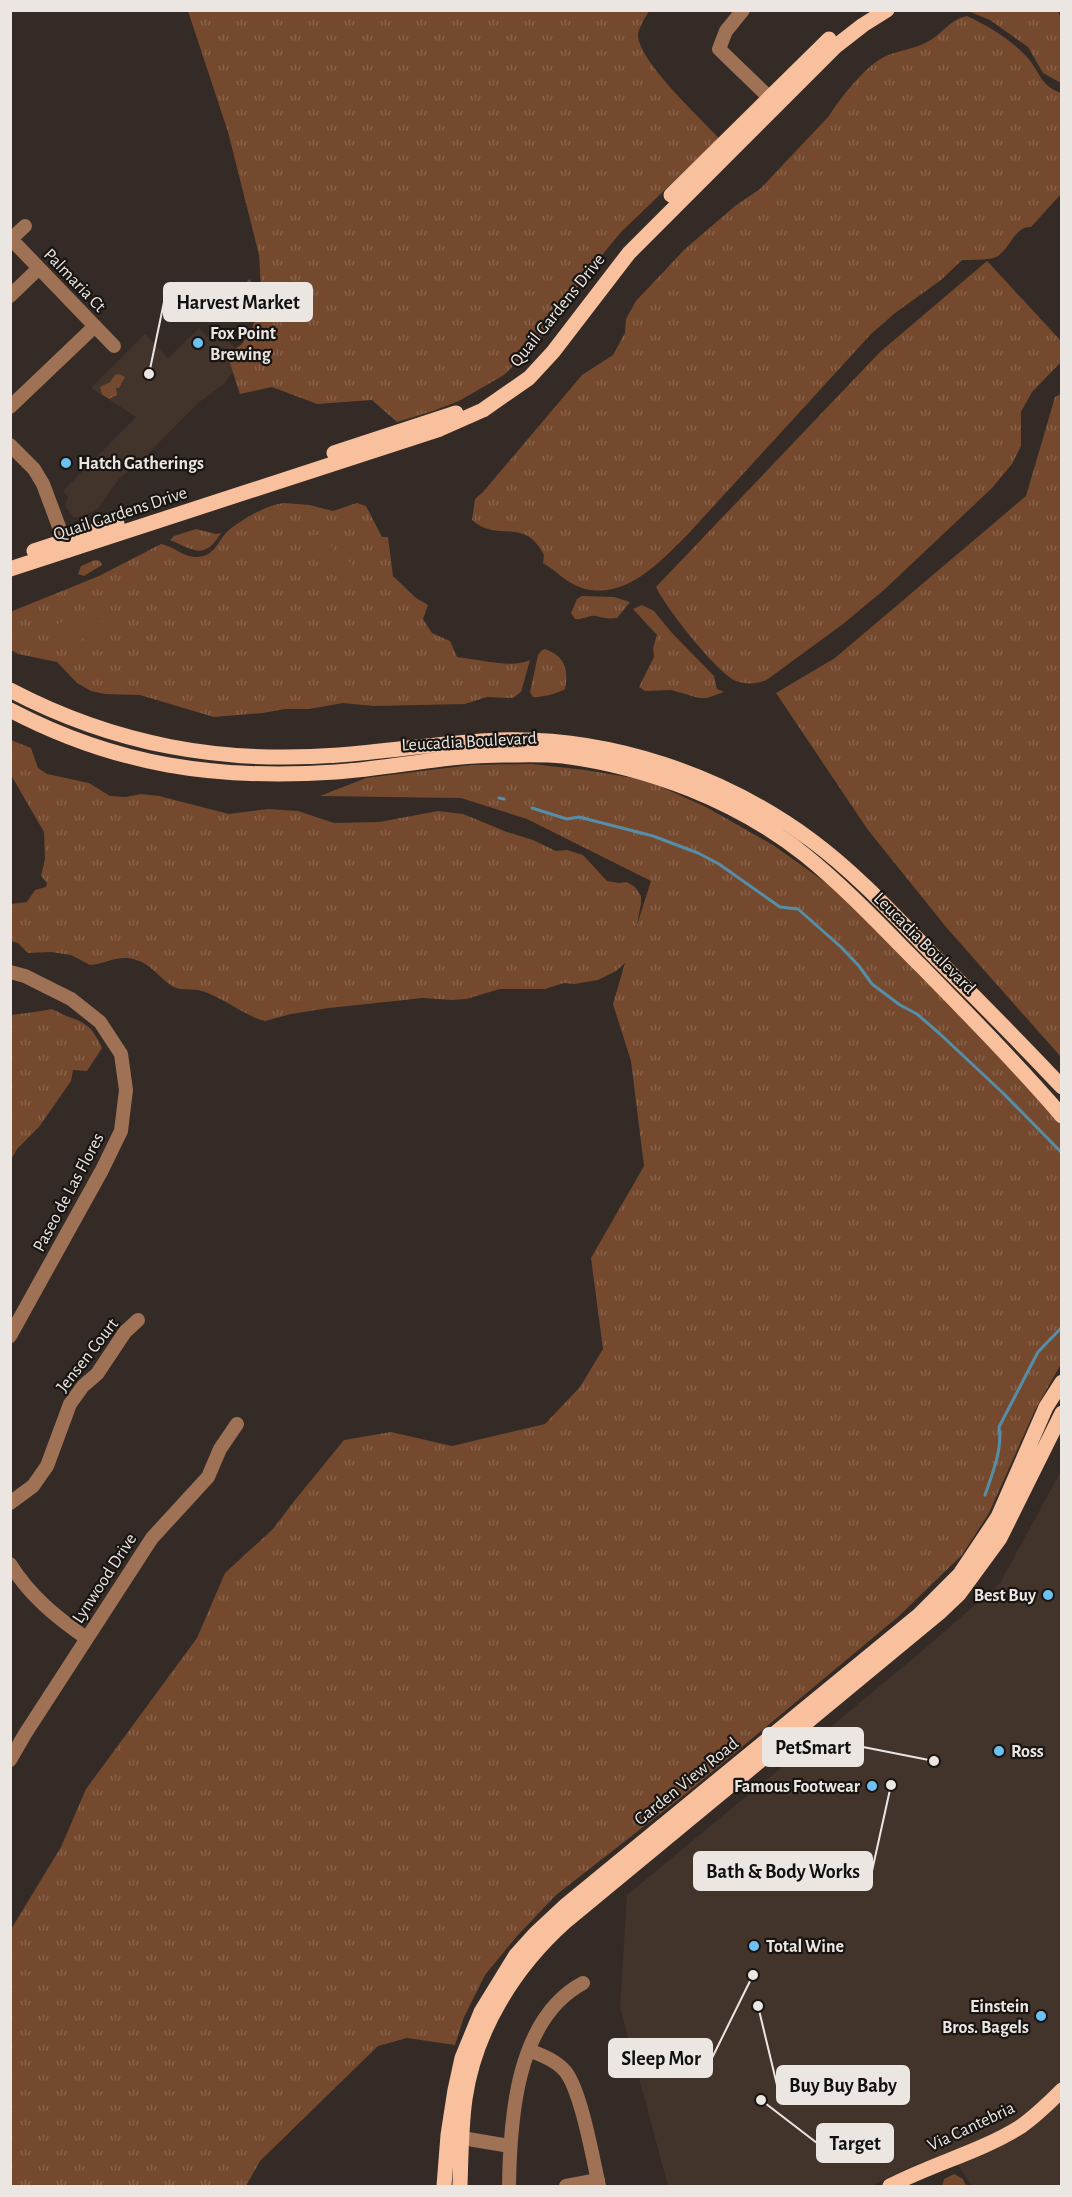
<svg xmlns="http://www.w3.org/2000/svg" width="1072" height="2197" viewBox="0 0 1072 2197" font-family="'Alegreya Sans',sans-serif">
<defs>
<pattern id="grass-tufts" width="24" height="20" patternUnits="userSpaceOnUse" patternTransform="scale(1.5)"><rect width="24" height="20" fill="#74492e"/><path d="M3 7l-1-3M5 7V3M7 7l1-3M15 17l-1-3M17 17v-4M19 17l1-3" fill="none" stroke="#88634c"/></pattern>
</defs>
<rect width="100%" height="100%" fill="#342b26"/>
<!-- built -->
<path fill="#42332b" d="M199 328 214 343 222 335 235 348 229 355 238 365 223 385 198 403 150 452 148 456 120 478 98 508 88 514 74 518 65 506 68 497 63 491 136 417 91 388 145 334 168 358Z
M1061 1471V2186H972L950 2154 917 2164 871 2186H668L620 2007 627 1895 915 1657 1000 1583Z"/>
<!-- grass -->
<path fill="url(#grass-tufts)" d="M188 11H649C645 18 638 28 638 36 640 62 699 117 719 138L621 232 593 266 539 340 504 375 459 401 433 411 397 422 372 400 317 404 272 387 240 394 227 354 241 345 251 331 262 302 259 255 228 132Z
M968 11H1058L1062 22 1061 83 1043 73 1028 47 990 20Z
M967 16C987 25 1011 40 1026 56 1040 71 1039 85 1061 93V194L1031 227C1015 225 1010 250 996 257 991 260 968 260 962 260L941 280 895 313 871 334 689 533C661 561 626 601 582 588 566 583 557 571 543 563L544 555C524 516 497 543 472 520L475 499 483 492 582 375 613 355 625 333 626 319 636 301 685 249 735 206 760 189 829 116C840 98 867 64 886 56 900 50 915 49 929 41 943 33 951 19 967 16Z
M987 261 1061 341V362L1032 392 1021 412V446L1012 464 992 488 885 589 843 624 768 679C759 684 746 685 736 681 716 672 666 608 656 587L880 352Z
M250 279 252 292 249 319 228 299Z
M119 374 125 377 119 388H116L117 395 109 399 102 394 100 387 110 382 115 375Z
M1061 394V1057L946 927 868 830 776 693 835 658 1026 496 1055 397Z
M284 503 309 505 333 511 357 503 366 506 382 537H388L393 576 416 598 428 605 423 619 432 633 450 641 457 657C477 659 512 669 530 660L521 692 513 698 487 697 465 704 373 706 343 703 309 709H285L263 713 214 717 140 695 105 694 91 691 77 683 57 662 18 654 11 650V612L15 610 99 576 161 544C174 546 182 557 196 557 216 557 217 540 230 529 245 518 266 505 284 503Z
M196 529 216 534 221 533C204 560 196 551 170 540L174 536Z
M95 560 100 561 102 565 84 576 78 574 81 566Z
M582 596 614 597 630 602 617 618C609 619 603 618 596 616 589 615 583 620 575 619L571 613 577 599Z
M642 605 654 611 672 633 714 676 717 689 724 692 707 698H699L671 690 645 691 639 687 654 657 653 648 657 635 633 609Z
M545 649C565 656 569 669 565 689 559 693 540 698 533 697L530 692 538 655 541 651Z
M11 740 31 748 38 768 47 774 89 783 110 796 126 797 141 794 159 796 229 814 268 809 298 811 334 823 379 822 438 811 463 814 507 832 533 840 556 851 567 850 583 855 607 881 619 883 627 882 635 887 641 896V904L636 928 651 881 527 819 461 798 320 796 366 778 471 765 532 764 585 770 646 780 706 807 773 845 832 887 977 1030 1061 1121V1364L1035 1410 989 1513 962 1555 899 1616 688 1792 556 1895 517 1936 485 1975 464 2017 455 2045 407 2038 378 2046 260 2161 246 2186H11L10 1931 61 1847 86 1789 197 1638 225 1573 273 1529 295 1500 344 1440 391 1432 452 1446 545 1424 580 1387 603 1349 591 1258 644 1166 631 1061 613 1004 625 963 616 971 598 980 574 984 564 983 545 989H500L466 999 452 1000 423 998 329 1008 291 1014 265 1021C245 1016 224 998 202 991 193 988 183 991 174 987 158 978 150 960 127 958 114 957 103 964 90 965L71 955 51 952 28 953 18 943 11 941V904L27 902 35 890 46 887 47 883 41 876 45 859 44 832 11 775Z
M52 1009C57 1011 61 1014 66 1016 86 1022 93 1028 102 1048L87 1071 73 1070 71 1081 39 1127 17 1149 11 1160V1015C24 1013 37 1012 52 1009Z"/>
<!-- garden -->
<path fill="#74492e" d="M315 535 325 537 334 550 351 563 354 570 350 579 342 580 305 552C302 543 307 539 315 535Z
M86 616C95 615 102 620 107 628 105 638 100 635 91 636 80 638 74 646 62 641L57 625 60 623Z
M954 2174 963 2179 966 2186H942L944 2179Z"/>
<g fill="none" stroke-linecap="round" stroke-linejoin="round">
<!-- stream -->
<path stroke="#568ea8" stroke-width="3" d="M499 798 504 799
M532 808 567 819 579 817 653 836 698 853 719 864 780 907 798 909 841 947 859 966 872 984 900 1005 917 1014 940 1034 1003 1093 1062 1153
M985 1495C992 1475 1003 1448 999 1427L1038 1352 1062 1327"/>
<!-- minor -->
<path stroke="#9f7155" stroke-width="14" d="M743 10 726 31 719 49 777 105
M11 239 114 346
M10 240 25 226
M10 296 39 268
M10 407 95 326
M10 445 34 469 43 484 68 551
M10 972 25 976 71 999 100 1022 121 1054 126 1090 121 1131 102 1170 10 1336
M10 1503 33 1486 47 1466 70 1404 83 1386 97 1374 125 1332 138 1320
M10 1564C30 1596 56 1617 86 1638
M10 1760 25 1734 152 1538 208 1477 220 1449 237 1424
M529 2050C541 2055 556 2060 565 2071 581 2090 593 2159 599 2186
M462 2138 510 2146
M509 2186C510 2119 516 2019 583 1983
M566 2186 598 2180"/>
<!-- major -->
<path stroke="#f8c09d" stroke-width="15" d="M671 195 829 39
M334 453 456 413
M34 551 117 524
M10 569 440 429 483 410 529 378 553 352 629 253 836 46 863 25 887 10
M10 690C115 745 221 764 339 755 392 751 446 742 499 740 609 736 723 775 811 840 857 874 897 918 937 959 979 1001 1021 1043 1062 1087
M10 710C117 766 217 780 336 772 392 768 446 755 503 755 522 755 543 754 563 756 648 767 737 801 805 855 847 889 884 929 922 967 970 1016 1017 1064 1062 1116
M444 2186 448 2135 455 2090 462 2058 481 2012 516 1955 535 1934 566 1905 919 1615 960 1574 998 1517 1046 1407 1062 1382
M460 2186C461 2158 461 2128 465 2099 475 2030 514 1968 565 1922L939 1613 959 1594 1000 1538 1062 1413
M890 2186C932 2164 980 2152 1020 2127 1036 2116 1049 2103 1062 2090"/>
</g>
<!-- markers -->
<g fill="#6dc2f3" stroke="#181512" stroke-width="2">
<circle cx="198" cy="343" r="6"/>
<circle cx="66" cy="463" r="6"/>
<circle cx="1048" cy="1595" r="6"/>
<circle cx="999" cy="1751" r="6"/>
<circle cx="872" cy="1786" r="6"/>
<circle cx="754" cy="1946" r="6"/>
<circle cx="1041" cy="2016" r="6"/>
</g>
<g text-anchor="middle" stroke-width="4.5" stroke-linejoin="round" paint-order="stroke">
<!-- street labels -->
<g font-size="18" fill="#ece6e3" stroke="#181512">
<text transform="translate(75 280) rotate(46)" y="6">Palmaria Ct</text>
<text transform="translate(557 310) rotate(-51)" y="6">Quail Gardens Drive</text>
<text transform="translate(120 513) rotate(-18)" y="6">Quail Gardens Drive</text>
<text transform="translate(469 741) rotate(-3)" y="6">Leucadia Boulevard</text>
<text transform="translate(925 943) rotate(45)" y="6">Leucadia Boulevard</text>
<text transform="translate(68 1192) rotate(-62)" y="6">Paseo de Las Flores</text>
<text transform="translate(87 1355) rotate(-52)" y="6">Jensen Court</text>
<text transform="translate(104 1578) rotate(-57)" y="6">Lynwood Drive</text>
<text transform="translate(686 1781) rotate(-39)" y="6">Garden View Road</text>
<text transform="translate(971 2126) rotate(-25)" y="6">Via Cantebria</text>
</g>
<!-- poi labels -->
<g font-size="18" font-weight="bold" fill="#ece6e3" stroke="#181512" text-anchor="start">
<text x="210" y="339">Fox Point<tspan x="210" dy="21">Brewing</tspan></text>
<text x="78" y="469">Hatch Gatherings</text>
<text x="1036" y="1601" text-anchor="end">Best Buy</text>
<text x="1011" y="1757">Ross</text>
<text x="860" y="1792" text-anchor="end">Famous Footwear</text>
<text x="766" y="1952">Total Wine</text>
<text x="1029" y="2012" text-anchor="end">Einstein<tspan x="1029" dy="21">Bros. Bagels</tspan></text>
</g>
</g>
<!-- callouts -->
<path fill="none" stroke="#ece6e3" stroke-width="2" d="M149 374L164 302M934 1761L863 1747M891 1785L872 1871M753 1975L712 2058M758 2006L777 2085M761 2100L817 2143"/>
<g fill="#ece6e3" stroke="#181512" stroke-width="2">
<circle cx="149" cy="374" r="6"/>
<circle cx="934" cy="1761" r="6"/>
<circle cx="891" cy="1785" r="6"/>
<circle cx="753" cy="1975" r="6"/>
<circle cx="758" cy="2006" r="6"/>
<circle cx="761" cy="2100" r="6"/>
</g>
<g fill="#ece6e3" stroke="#ece6e3" stroke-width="2">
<rect x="164" y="283" width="148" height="38" rx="6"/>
<rect x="763" y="1728" width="100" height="38" rx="6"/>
<rect x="694" y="1852" width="178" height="38" rx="6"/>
<rect x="609" y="2039" width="103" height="38" rx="6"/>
<rect x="777" y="2066" width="132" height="38" rx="6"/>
<rect x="817" y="2124" width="76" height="38" rx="6"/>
</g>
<g font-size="20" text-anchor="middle" font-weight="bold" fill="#111">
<text x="238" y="309">Harvest Market</text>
<text x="813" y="1754">PetSmart</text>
<text x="783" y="1878">Bath &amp; Body Works</text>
<text x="661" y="2065">Sleep Mor</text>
<text x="843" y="2092">Buy Buy Baby</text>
<text x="855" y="2150">Target</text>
</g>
<!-- border -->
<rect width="1072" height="2197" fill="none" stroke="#ece6e3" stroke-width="24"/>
</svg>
